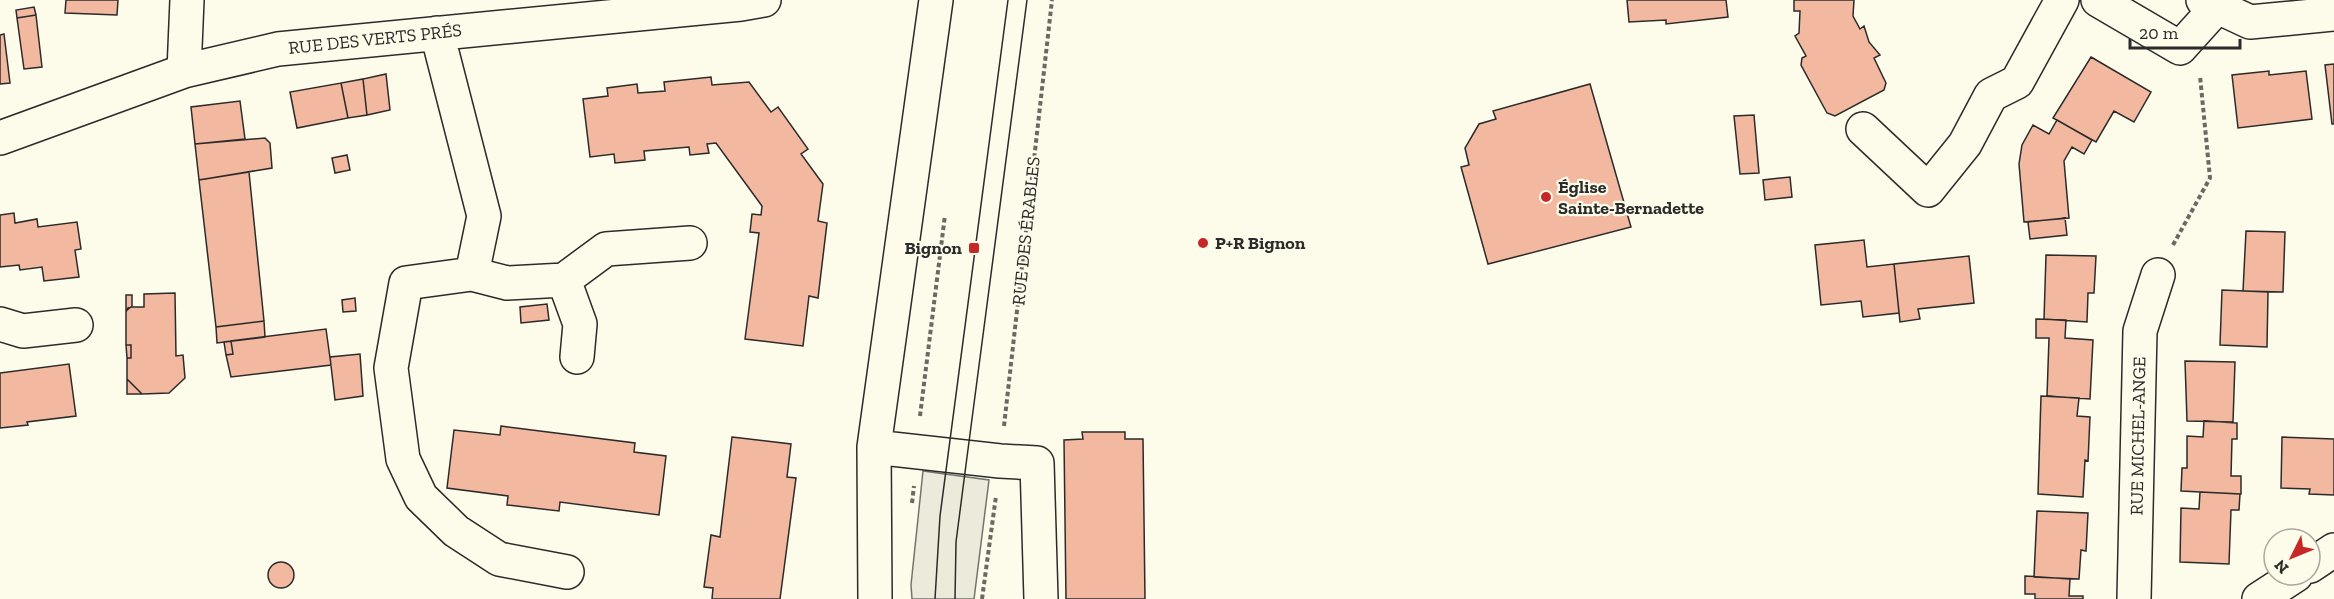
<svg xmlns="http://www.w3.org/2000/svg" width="2334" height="599" viewBox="0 0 2334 599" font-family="'Zilla Slab',serif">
<rect width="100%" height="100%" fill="#fdfbea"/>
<!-- green -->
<path fill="#ecebdb" stroke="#74746e" stroke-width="1.5" d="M923 471 989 480 974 599H912L911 585Z"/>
<!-- building -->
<path fill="#f2b8a0" stroke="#2b2b2b" stroke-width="1.5" d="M66 0H118L117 15 65 13Z
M1627 0H1726L1728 17 1666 24V20L1629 22Z
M1794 0H1854L1853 16 1860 29 1864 26 1869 42 1880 55 1874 58 1886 83 1884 90 1835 116 1827 113 1801 65 1802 58 1806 56 1795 36 1799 33 1800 11H1794Z
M34 7 36 15 17 18 16 10Z
M36 15 42 67 24 69 17 18Z
M4 34 10 83 0 84V35Z
M2091 57 2151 92 2134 122 2114 111 2096 142 2053 118Z
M2334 64V124H2332L2325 65Z
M2269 71V75L2306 71 2312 119 2238 128 2232 75Z
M386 74 390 110 367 115 363 79Z
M711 77 712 85 749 82 771 112 778 107 808 149 801 154 823 184 818 221 827 223 818 298 809 296 803 346 745 339 759 233 750 232 752 214 761 215 762 206 716 143 707 144 709 153 690 155 689 147 644 151 645 160 615 163 614 154 590 157 583 99 608 96 607 88 637 84 638 93 665 91 664 82Z
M363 79 367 115 348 118 341 83Z
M341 83 348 118 297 128 290 92Z
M1590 84 1631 227 1488 264 1461 167 1469 165 1465 148 1479 124 1496 119 1493 111Z
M240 101 245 139 195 144 191 107Z
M1754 115 1759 173 1740 174 1734 116Z
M2057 120 2092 140 2084 154 2072 147 2064 161 2069 218 2024 222 2019 164 2022 145 2033 125 2049 134Z
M265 138 270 143 272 168 199 180 195 144Z
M347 155 350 170 335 173 332 158Z
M249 172 264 321 216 327 199 180Z
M1790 177 1792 197 1765 200 1763 180Z
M14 213 15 223 37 219 38 227 77 222 81 249 75 250 79 277 44 281 42 267 20 270 19 265 0 267V215Z
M2065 218 2067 235 2030 239 2028 222Z
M2246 231 2285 232 2283 292 2243 291Z
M1864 240 1867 267 1894 264 1899 313 1863 317 1861 301 1821 305 1815 245Z
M2046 255 2096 256 2094 293H2088L2087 322 2044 319Z
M1969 256 1974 303 1918 309 1920 319 1900 322 1894 264Z
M2222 290 2268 292 2267 347 2220 345Z
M175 293 176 356 183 355 185 378 169 393 142 394 127 379V358H131V345H126V311L131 307H144V294Z
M126 295H132V307L128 308 126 312Z
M355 298 356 311 343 312 342 300Z
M547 304 549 320 521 323 520 307Z
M2036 319 2066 320 2065 338 2093 340 2090 399 2047 396 2049 338H2036Z
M264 321 265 337 217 343 216 327Z
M326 329 331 365 231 377 226 355 233 354 231 341Z
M231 341 233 354 226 355 224 342Z
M126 345H131V358H127Z
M360 354 363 396 335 400 330 357Z
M2185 361 2235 362 2233 422 2187 421Z
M69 364 76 416 27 422 28 425 0 428V373Z
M127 379 142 394H127Z
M2041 396 2079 398 2077 416 2090 417 2088 461 2085 460 2083 497 2038 494Z
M2204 421 2237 423V439H2232L2231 476H2241V494L2181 491 2182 468H2187V436L2203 437Z
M501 426 635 443 634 452 666 456 659 515 560 502 559 511 507 505 508 496 447 488 454 430 500 435Z
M1082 432H1125V439H1143L1145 599H1066L1064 440 1083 439Z
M732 437 791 444 787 477 796 478 780 599H712L713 588 704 587 711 535 720 537Z
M2282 437 2334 439V495L2309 494 2310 489 2281 488Z
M2200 492 2240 494 2239 510H2231L2229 564 2180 562 2181 508 2199 509Z
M2037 511 2088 513 2086 551 2081 550 2079 579 2034 577Z
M268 575a13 13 0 1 1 26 0a13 13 0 1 1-26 0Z
M2025 576 2070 579 2069 596H2083V599H2035V594H2025Z"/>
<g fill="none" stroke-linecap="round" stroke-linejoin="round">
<defs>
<path id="minor" d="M2098 0 2180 48 2217 7
M2203 0 2250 22 2334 14
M437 33 484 216 472 274
M184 71 187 0
M1863 129 1928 190 1965 144 1991 95 2017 82 2062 0
M0 138 184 71 278 49 741 4 764 0
M564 280 580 324 577 357
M0 324 23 331 76 325
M874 447 1000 461 1037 463 1041 599
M2310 566 2334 550
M567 572 499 559 456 531 421 497 403 459 391 368 406 283 472 274 507 283 564 280 606 249 690 243
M875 599 874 447 936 0
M2134 599 2140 331 2158 275
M2259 599 2296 575"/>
</defs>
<!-- minor casing -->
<use href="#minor" stroke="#2b2b2b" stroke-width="36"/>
<!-- path -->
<path stroke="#6a6964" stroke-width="4" stroke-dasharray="4.5 3" stroke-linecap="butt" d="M2173 245 2210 178 2200 76
M920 416 945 215
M1004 426 1052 0
M912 503 914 486
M982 599 996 496"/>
<!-- minor -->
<use href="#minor" stroke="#fdfbea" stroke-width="33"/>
<!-- tram -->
<path stroke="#2b2b2b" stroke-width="1.5" d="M935 599 940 516 1008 0
M955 599 956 542 967 457 1027 0"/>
</g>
<!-- markers -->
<g fill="#c62828" stroke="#fdfbea" stroke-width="2">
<circle cx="1546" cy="197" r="6"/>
<circle cx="1203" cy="243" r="6"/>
<rect x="968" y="242" width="12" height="12" rx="3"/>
</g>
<g text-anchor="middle" stroke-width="4.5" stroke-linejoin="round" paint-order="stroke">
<!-- street labels -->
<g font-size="18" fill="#2b2b2b" stroke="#fdfbea">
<text transform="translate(375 39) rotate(-6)" y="6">RUE DES VERTS PRÉS</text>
<text transform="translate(1026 231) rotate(-84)" y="6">RUE DES ÉRABLES</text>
<text transform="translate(2138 436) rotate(-89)" y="6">RUE MICHEL-ANGE</text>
</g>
<!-- poi labels -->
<g font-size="18" font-weight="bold" fill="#2b2b2b" stroke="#fdfbea" text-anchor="start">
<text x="1558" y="193">Église<tspan x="1558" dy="21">Sainte-Bernadette</tspan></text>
<text x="1215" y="249">P+R Bignon</text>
<text x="962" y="254" text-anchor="end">Bignon</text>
</g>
</g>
<!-- north arrow -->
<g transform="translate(2292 557) rotate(227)"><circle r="28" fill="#fdfbea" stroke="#a9a89e" stroke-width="1.5"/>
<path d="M0-4.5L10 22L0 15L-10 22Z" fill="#c62828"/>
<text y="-9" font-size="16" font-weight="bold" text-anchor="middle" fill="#2b2b2b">N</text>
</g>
<!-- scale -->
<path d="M2130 39v9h110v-9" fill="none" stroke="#2b2b2b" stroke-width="3"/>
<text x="2139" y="39" font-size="18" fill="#2b2b2b" stroke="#fdfbea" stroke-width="4.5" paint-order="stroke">20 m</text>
</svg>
